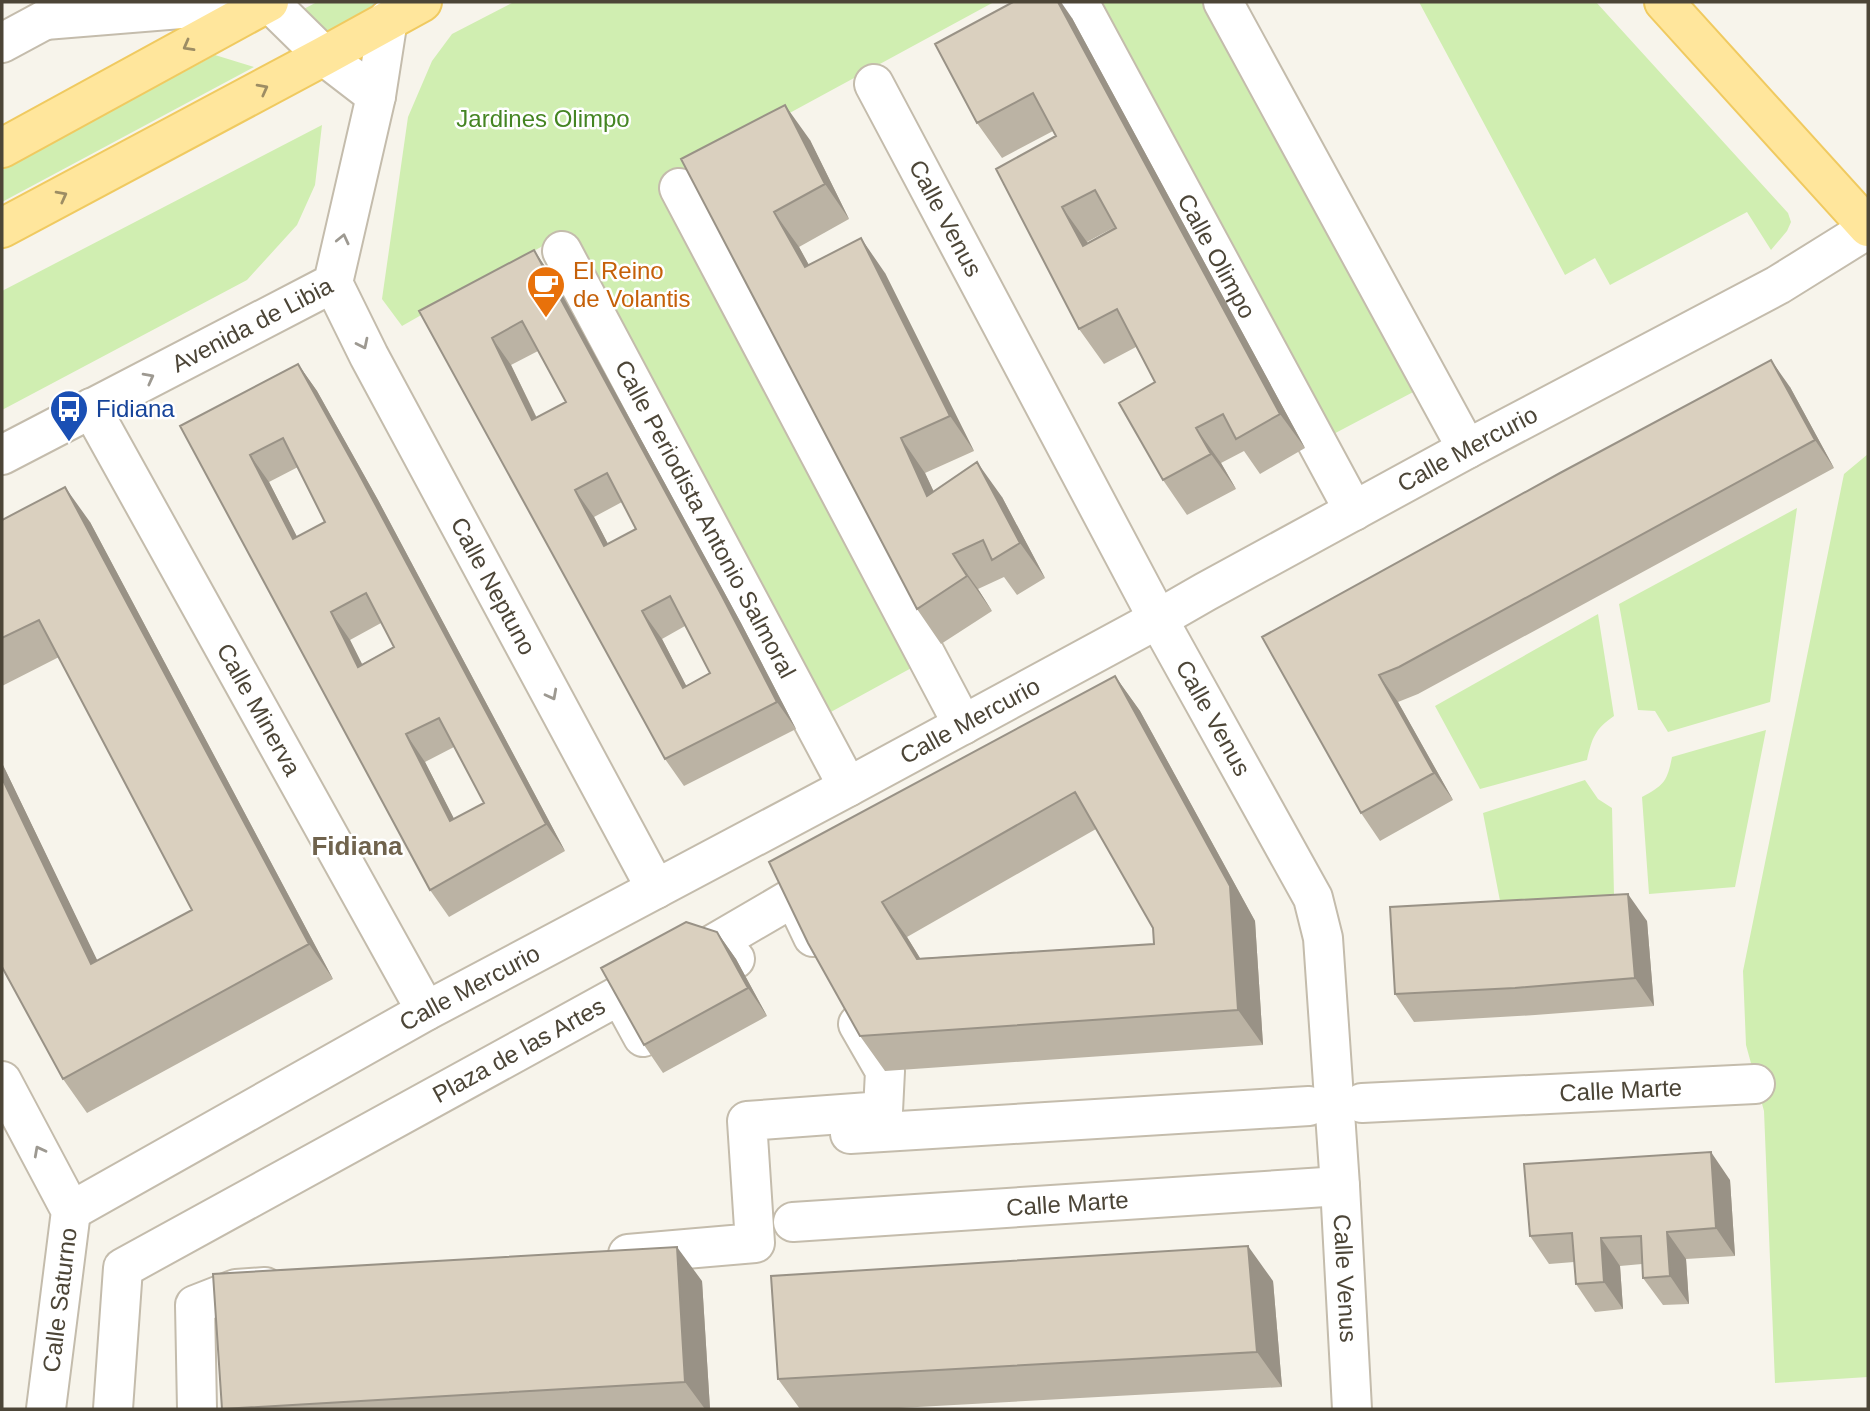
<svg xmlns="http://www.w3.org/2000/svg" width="1870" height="1411" viewBox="0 0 1870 1411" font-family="Helvetica,sans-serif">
<rect width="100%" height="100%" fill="#f7f4eb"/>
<!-- green -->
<path fill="#d0eeb1" d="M317 2H382L317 38 298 12Z
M514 2H994L666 180 926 660 829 713 562 235 402 326 382 299 408 117 432 61 452 34Z
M1094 2H1211L1417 390 1326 438Z
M1419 2H1596L1788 213 1791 222 1787 231 1771 250 1747 212 1610 285 1595 258 1565 275Z
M215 55 254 67 2 202V170Z
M322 125 315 185 297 225 247 280 2 410V291Z
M1868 454V1377L1775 1383 1764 1111 1746 1045 1743 971 1844 474Z
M1797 508 1770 702 1668 732 1655 711 1638 710 1619 604Z
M1598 614 1614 716C1595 729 1592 738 1587 760L1480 789 1435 706Z
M1766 730 1735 887 1649 894 1642 797C1664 785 1667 782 1672 757Z
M1585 780 1598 799 1612 808 1614 895 1501 906 1483 813Z"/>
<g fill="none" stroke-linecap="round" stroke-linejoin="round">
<defs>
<g id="minor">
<path id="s1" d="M1079 2 1354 511"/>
<path d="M1223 2 1467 449"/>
<path d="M45 20 269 2 324 56 376 96"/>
<path d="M2 43 67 8"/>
<path id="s2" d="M874 84 1158 619 1313 898 1323 938 1340 1186 1352 1409"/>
<path d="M679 188 963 725"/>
<path id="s3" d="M562 251 848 787"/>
<path id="s4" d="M333 283 369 356 656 889"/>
<path id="s5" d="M91 408 426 1011"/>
<path id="s6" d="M2 455 333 283 376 96 388 19"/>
<path d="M735 959 705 949 794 897 813 937"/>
<path d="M2 1081 71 1211 46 1409"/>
<path id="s7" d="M1362 1103 1755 1084"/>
<path d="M850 1134 1309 1106"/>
<path id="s8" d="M71 1211 426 1011 848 787 1158 619 1205 592 1467 449 1778 285 1868 229"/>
<path id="s9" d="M793 1222 1340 1186"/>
<path d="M628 1254 755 1243 747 1121 883 1111 885 1071 858 1024"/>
<path id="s10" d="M113 1409 123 1268 620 995 643 1037"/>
<path d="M197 1409 195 1305 236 1289 265 1287"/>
</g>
<path id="major" d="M1664 2 1868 227
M2 148 269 2
M2 228 324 56 422 2"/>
</defs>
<!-- minor casing -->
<use href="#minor" stroke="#c4bcac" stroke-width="42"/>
<!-- major casing -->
<use href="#major" stroke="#f0ca60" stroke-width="42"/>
<!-- minor -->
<use href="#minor" stroke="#fff" stroke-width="38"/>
<!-- major -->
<use href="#major" stroke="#ffe69c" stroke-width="38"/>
</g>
<!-- wall -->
<path fill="#bbb3a4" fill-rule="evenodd" d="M1072 18 1305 448 1260 474 1244 451 1221 463 1236 489 1187 515 1163 480 1155 382 1136 347 1104 364 1079 329 996 169 1056 136 1053 131 1002 158 977 123ZM1115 227 1087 243V242Z
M810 140 849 219 799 247 809 265 885 273 974 451 925 473 934 492 1002 497 1045 578 1017 595 1004 577 978 589 992 611 941 644 917 609 681 159Z
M553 278 741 623 796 729 684 786 665 759 419 311ZM538 351 566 402 537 418 511 365ZM622 502 636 529 608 544 594 517ZM685 626 710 673 686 686 662 639Z
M298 364 317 391 378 500 565 851 449 917 430 890 180 426ZM298 467 325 522 297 537 269 482ZM381 623 394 647 362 664 350 640ZM454 747 484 803 454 819 425 762Z
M1790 387 1834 468 1418 694 1398 702 1453 800 1380 841 1361 813 1262 637Z
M2 520 90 522 333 979 87 1113 63 1079 2 763 97 961 192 910 59 657 2 686Z
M1115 676 1140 711 1255 921 1263 1045 885 1071 860 1036 808 943ZM1096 829 1153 928 1154 944 920 958 907 937Z
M1647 921 1654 1006 1535 1015 1414 1022 1395 994Z
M717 932 736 959 767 1016 663 1073 644 1045Z
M1730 1180 1735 1256 1686 1259 1689 1304 1663 1305 1643 1278 1642 1264 1620 1266 1623 1309 1595 1312 1576 1284 1574 1262 1549 1264 1530 1236Z
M702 1281 710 1409H222Z
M1273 1281 1282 1387 881 1409H800L778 1379Z"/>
<!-- shaded-wall -->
<path fill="#999286" d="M1058 2H1061L1072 18 1305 448 1280 414Z
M785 105 810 140 849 219 825 184Z
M1062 207 1087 242 1108 280 1083 246Z
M774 212 799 247 829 302 805 267Z
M861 238 885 273 974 451 950 416Z
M534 250 553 278 741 623 796 729 777 702Z
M492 338 511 365 551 448 532 420Z
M1771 360 1790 387 1834 468 1815 440Z
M298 364 317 391 378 500 565 851 546 824Z
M1196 428 1221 463 1236 489 1211 454Z
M901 438 925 473 952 531 927 496Z
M250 455 269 482 312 566 293 539Z
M977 462 1002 497 1045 578 1020 543Z
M65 487 90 522 333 979 309 944Z
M575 490 594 517 623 573 604 546Z
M953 554 978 589 992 611 967 576Z
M642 611 662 639 702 716 683 688Z
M331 612 350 640 377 694 358 667Z
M1379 675 1398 702 1453 800 1434 773Z
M1115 676 1140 711 1255 921 1263 1045 1238 1010Z
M406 734 425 762 469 848 450 821Z
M2 763 116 999 91 964 2 778Z
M1628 894 1647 921 1654 1006 1635 978Z
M882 902 907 937 942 994 917 959Z
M717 932 736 959 767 1016 748 988Z
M1711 1152 1730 1180 1735 1256 1716 1228Z
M1667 1232 1686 1259 1689 1304 1670 1276Z
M1601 1238 1620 1266 1623 1309 1604 1282Z
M1248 1246 1273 1281 1282 1387 1257 1352Z
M677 1247 702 1281 710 1409H705L685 1382Z"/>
<!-- building -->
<path fill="#dad0bf" stroke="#999286" stroke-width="2" fill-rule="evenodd" d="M1013 2H1058L1280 414 1236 439 1223 414 1196 428 1211 454 1163 480 1119 403 1155 382 1117 309 1079 329 996 169 1056 136 1033 93 977 123 935 44ZM1095 190 1116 228 1083 246 1062 207Z
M785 105 825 184 774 212 805 267 861 238 950 416 901 438 927 496 977 462 1020 543 992 560 983 540 953 554 967 576 917 609 681 159Z
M534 250 722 596 777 702 665 759 419 311ZM522 321 566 402 532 420 492 338ZM607 473 636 529 604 546 575 490ZM670 596 710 673 683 688 642 611Z
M1771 360 1815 440 1399 667 1379 675 1434 773 1361 813 1262 637 1560 473Z
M298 364 358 472 546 824 430 890 180 426ZM283 438 325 522 293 539 250 455ZM366 593 394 647 358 667 331 612ZM439 718 484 803 450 821 406 734Z
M65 487 309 944 63 1079 2 967V778L91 964 192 910 39 620 2 638V520Z
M1115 676 1230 886 1238 1010 860 1036 808 943 769 862ZM1075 792 1153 928 1154 944 917 959 882 902Z
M1628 894 1635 978 1515 988 1395 994 1390 907Z
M686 922 717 932 748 988 644 1045 601 968Z
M1711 1152 1716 1228 1667 1232 1670 1276 1643 1278 1641 1236 1601 1238 1604 1282 1576 1284 1572 1233 1530 1236 1524 1164Z
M1248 1246 1257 1352 778 1379 771 1276Z
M677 1247 685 1382 222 1409 213 1274Z"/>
<!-- one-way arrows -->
<defs><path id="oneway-chevron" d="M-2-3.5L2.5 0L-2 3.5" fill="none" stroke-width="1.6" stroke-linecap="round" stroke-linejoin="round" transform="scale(1.75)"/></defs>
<g stroke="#9d8d64">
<use href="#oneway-chevron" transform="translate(188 46) rotate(151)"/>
<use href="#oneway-chevron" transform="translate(263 89) rotate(-28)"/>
<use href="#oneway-chevron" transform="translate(62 196) rotate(-28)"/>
</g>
<g stroke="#9d9991">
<use href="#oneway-chevron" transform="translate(343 239) rotate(-77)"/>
<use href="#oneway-chevron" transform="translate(363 344) rotate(64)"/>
<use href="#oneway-chevron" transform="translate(149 378) rotate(-28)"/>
<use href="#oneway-chevron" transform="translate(552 695) rotate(62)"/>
<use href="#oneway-chevron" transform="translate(39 1151) rotate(-118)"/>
</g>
<!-- icons -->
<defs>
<symbol id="cafe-pin" viewBox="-11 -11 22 30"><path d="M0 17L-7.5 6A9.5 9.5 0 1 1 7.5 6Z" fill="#e8710a" stroke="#fff"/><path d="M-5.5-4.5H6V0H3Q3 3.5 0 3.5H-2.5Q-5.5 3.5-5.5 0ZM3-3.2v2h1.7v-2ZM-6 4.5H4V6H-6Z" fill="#fff"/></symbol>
<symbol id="bus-pin" viewBox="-11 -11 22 30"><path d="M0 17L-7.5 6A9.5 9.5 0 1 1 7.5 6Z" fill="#1a4fb4" stroke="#fff"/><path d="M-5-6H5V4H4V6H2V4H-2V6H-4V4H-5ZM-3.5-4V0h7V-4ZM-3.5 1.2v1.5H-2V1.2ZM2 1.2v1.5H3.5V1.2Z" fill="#fff"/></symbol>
</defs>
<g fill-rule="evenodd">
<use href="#cafe-pin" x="524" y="263" width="44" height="60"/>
<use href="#bus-pin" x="47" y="387" width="44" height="60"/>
</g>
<g text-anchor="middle" stroke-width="5" stroke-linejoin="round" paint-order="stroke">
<!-- park labels -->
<g font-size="24" fill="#458523" stroke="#fff">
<text x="543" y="127">Jardines Olimpo</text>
</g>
<!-- street labels -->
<g font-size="24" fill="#4c4537" stroke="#fff">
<text dy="8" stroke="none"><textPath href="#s2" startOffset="152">Calle Venus</textPath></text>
<text dy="8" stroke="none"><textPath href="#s1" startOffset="289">Calle Olimpo</textPath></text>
<text dy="8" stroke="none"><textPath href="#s6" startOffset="282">Avenida de Libia</textPath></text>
<text dy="8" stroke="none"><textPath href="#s8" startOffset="1591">Calle Mercurio</textPath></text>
<text dy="8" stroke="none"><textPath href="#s3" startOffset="304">Calle Periodista Antonio Salmoral</textPath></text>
<text dy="8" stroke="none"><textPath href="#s4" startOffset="343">Calle Neptuno</textPath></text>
<text dy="8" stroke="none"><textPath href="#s5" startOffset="345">Calle Minerva</textPath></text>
<text dy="8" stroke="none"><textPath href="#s2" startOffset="719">Calle Venus</textPath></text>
<text dy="8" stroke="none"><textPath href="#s8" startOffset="1024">Calle Mercurio</textPath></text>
<text dy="8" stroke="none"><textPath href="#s8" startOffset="457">Calle Mercurio</textPath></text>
<text dy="8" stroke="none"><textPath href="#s10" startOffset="593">Plaza de las Artes</textPath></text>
<text dy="8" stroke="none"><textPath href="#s7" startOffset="259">Calle Marte</textPath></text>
<text dy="8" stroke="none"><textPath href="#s9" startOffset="275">Calle Marte</textPath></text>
<text dy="8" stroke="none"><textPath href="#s2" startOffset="1307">Calle Venus</textPath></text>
<text transform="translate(60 1300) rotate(-83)" y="8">Calle Saturno</text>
</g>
<!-- food labels -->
<g font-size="24" fill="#c56008" stroke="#fff" text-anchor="start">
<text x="573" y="279">El Reino<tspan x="573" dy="28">de Volantis</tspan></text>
</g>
<!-- transit labels -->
<g font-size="24" fill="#164399" stroke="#fff" text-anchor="start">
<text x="96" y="417">Fidiana</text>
</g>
<!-- neighbourhood labels -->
<g font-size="26" font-weight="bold" fill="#70634d" stroke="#fff">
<text x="357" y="855">Fidiana</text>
</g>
</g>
<!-- border -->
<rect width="1870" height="1411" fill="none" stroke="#4c4537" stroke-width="7"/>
</svg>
